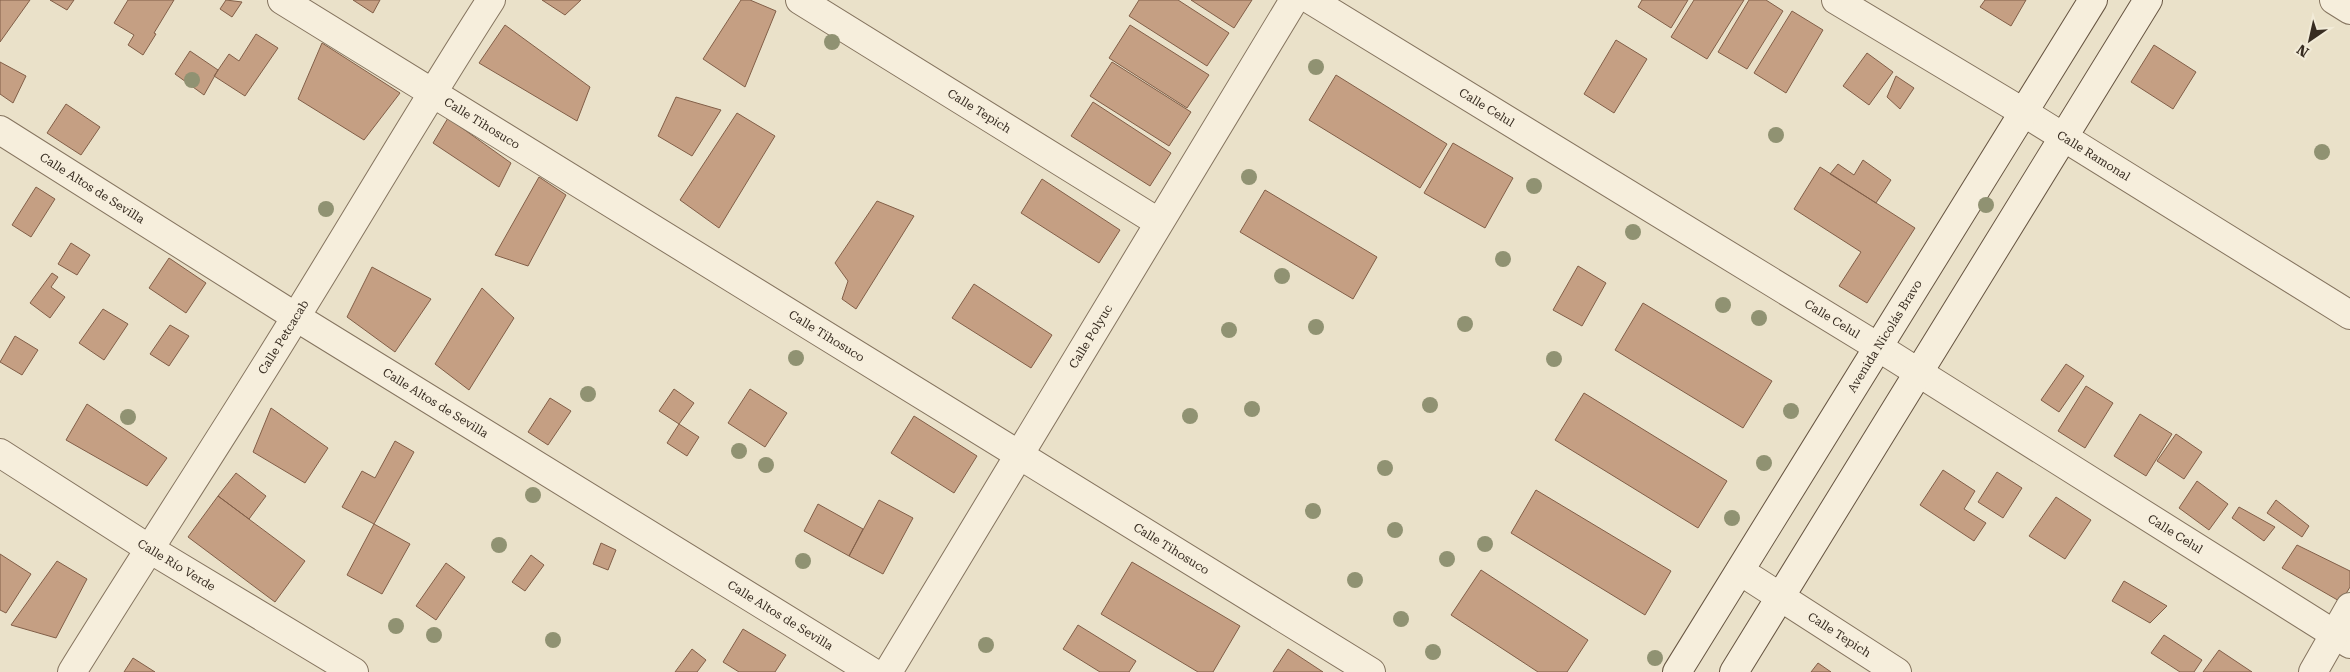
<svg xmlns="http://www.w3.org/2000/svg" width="2350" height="672" viewBox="0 0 2350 672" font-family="'Roboto Serif',serif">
<rect width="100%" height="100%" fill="#eae1c9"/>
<!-- building -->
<path fill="#c59f83" stroke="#825f48" d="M0 0H30L0 42Z
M50 0H74L67 10Z
M128 0H174L154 33 156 34 143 55 128 45 134 35 114 23Z
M226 0 242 2 232 17 220 9Z
M353 0H380L373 13Z
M542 0H581L565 15Z
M741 0H750L776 11 745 87 703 59Z
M1139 0H1178L1229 33 1207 66 1129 16Z
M1191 0H1252L1234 28Z
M1642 0H1688L1671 28 1638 7Z
M1694 0H1744L1707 59 1671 37Z
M1749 0H1766L1783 11 1747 69 1718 52Z
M1985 0H2026L2011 26 1980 7Z
M1792 11 1823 30 1786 93 1754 73Z
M505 25 590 87 577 121 479 63Z
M1130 25 1209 75 1187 108 1109 58Z
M256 34 278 48 245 96 214 76 229 54 239 61Z
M1616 40 1647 59 1614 113 1584 94Z
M322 43 400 93 364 140 298 99Z
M2154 45 2196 72 2173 109 2131 82Z
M190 51 218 70 204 95 175 74Z
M1867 53 1893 72 1869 105 1843 86Z
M0 62 26 76 13 103 0 94Z
M1112 62 1191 112 1169 146 1090 96Z
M1336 75 1447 144 1420 188 1309 120Z
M1896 76 1914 88 1900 109 1887 97Z
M676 97 721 110 692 156 658 136Z
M1093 102 1171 153 1150 186 1071 136Z
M66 104 100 127 81 155 47 133Z
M737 113 775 136 719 228 680 200Z
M448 118 511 163 499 187 433 143Z
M1453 143 1513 178 1485 228 1424 193Z
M1863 160 1891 180 1876 203 1830 174 1838 164 1854 175Z
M1820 167 1915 228 1867 303 1839 286 1861 252 1794 209Z
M539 177 566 195 528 266 495 255Z
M1042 179 1120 230 1099 263 1021 213Z
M36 187 55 199 31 237 12 225Z
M1265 190 1377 257 1353 299 1240 232Z
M877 201 914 216 856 309 842 299 848 281 835 263Z
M71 243 90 255 77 275 58 264Z
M169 258 206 283 186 313 149 288Z
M1578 266 1606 283 1582 326 1553 310Z
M372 267 431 299 395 352 347 317Z
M52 273 58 277 51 287 65 297 50 318 30 303Z
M974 284 1052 335 1031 368 952 318Z
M482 288 514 318 469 390 435 364Z
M1643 303 1772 381 1743 428 1615 350Z
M103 309 128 324 104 360 79 343Z
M170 325 189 336 169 366 150 354Z
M15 336 38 350 22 375 0 362Z
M2066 364 2084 376 2059 412 2041 400Z
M2086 386 2113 403 2085 448 2058 431Z
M674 389 694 403 679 424 659 411Z
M750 389 787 413 765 447 728 423Z
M1584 393 1727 481 1698 528 1555 440Z
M550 398 571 411 548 445 528 432Z
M87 404 167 458 147 486 66 440Z
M271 408 328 448 305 483 253 452Z
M2140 414 2172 434 2146 476 2114 456Z
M914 416 977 456 954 493 891 453Z
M679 424 699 437 687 456 667 443Z
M2176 434 2202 452 2184 479 2157 461Z
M395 441 414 452 374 524 342 507 362 471 375 478Z
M1943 470 1975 491 1964 509 1986 523 1974 541 1920 505Z
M1997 472 2022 488 2003 518 1978 502Z
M236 473 266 496 249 519 218 496Z
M2197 481 2228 504 2209 530 2179 508Z
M1536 490 1671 571 1645 615 1511 533Z
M218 496 305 561 275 602 188 537Z
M2056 497 2091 520 2065 559 2029 536Z
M879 500 913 518 883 574 849 556Z
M2276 500 2309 526 2302 537 2267 513Z
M818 504 863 529 849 556 804 531Z
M2239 507 2275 527 2264 541 2232 518Z
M374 524 410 544 382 594 347 575Z
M601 543 616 550 608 570 593 564Z
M2297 545 2350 571V587L2341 602 2282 568Z
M0 554 31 574 6 613 0 610Z
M531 555 544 565 525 591 512 582Z
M57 561 87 579 56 638 11 625Z
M1132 562 1240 626 1213 672H1198L1101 614Z
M446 563 465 577 436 620 416 606Z
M1481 570 1588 640 1567 672H1538L1451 615Z
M2124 581 2167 606 2150 623 2112 601Z
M1078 625 1136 661 1129 672H1100L1063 649Z
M743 629 786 655 775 672H739L723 662Z
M2164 635 2202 660 2194 672H2180L2151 653Z
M692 649 706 660 697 672H675Z
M1288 649 1323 672H1273Z
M2219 650 2252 672H2203Z
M133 658 155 672H124Z
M1818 663 1831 672H1811Z"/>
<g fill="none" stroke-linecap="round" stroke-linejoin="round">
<defs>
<g id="street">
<path id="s1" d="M282 0 1371 672"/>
<path id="s2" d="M800 0 1158 222"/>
<path id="s3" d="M1311 0 1878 347 2350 644"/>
<path id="s4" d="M1836 0 2023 112 2350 315"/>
<path d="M2334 0 2350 10"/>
<path id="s5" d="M0 130 296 317 872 672"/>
<path id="s6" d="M0 453 148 548 354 672"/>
<path id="s7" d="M1740 571 1897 672"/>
<path id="s8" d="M72 672C146 552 224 435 297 315 362 210 424 104 491 0"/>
<path id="s9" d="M888 672 1294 0"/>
<path d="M2313 672 2350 607"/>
</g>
<g id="secondary">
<path id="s10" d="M1677 672 2093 0"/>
<path d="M1734 672 2148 0"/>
</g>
</defs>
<!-- street casing -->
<use href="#street" stroke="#85745f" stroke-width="30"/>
<!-- secondary casing -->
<use href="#secondary" stroke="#675542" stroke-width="30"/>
<!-- street -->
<use href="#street" stroke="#f6eedc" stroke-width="28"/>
<!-- secondary -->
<use href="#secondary" stroke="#f6eedc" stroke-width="28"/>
</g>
<!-- trees -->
<g fill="#909272">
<circle cx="832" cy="42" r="8"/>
<circle cx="1316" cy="67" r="8"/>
<circle cx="192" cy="80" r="8"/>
<circle cx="1776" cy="135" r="8"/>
<circle cx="2322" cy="152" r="8"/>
<circle cx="1249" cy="177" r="8"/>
<circle cx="1534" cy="186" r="8"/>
<circle cx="1986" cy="205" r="8"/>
<circle cx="326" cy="209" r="8"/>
<circle cx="1633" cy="232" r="8"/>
<circle cx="1503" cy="259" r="8"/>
<circle cx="1282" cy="276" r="8"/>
<circle cx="1723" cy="305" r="8"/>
<circle cx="1759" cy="318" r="8"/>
<circle cx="1465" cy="324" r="8"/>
<circle cx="1316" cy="327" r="8"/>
<circle cx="1229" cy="330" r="8"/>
<circle cx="796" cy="358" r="8"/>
<circle cx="1554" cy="359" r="8"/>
<circle cx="588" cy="394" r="8"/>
<circle cx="1430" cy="405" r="8"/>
<circle cx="1252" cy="409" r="8"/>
<circle cx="1791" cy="411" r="8"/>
<circle cx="1190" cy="416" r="8"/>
<circle cx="128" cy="417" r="8"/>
<circle cx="739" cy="451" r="8"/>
<circle cx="1764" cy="463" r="8"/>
<circle cx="766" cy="465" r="8"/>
<circle cx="1385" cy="468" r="8"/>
<circle cx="533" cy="495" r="8"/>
<circle cx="1313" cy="511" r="8"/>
<circle cx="1732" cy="518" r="8"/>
<circle cx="1395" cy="530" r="8"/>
<circle cx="1485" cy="544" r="8"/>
<circle cx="499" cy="545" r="8"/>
<circle cx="1447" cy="559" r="8"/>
<circle cx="803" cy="561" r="8"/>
<circle cx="1355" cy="580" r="8"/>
<circle cx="1401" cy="619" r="8"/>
<circle cx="396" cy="626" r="8"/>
<circle cx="434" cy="635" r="8"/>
<circle cx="553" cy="640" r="8"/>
<circle cx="986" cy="645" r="8"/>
<circle cx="1433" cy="652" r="8"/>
<circle cx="1655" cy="658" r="8"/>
</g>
<g text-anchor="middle" stroke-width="4.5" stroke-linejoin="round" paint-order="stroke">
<!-- street labels -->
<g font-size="12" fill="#372c21" stroke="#f2ebd8">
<text dy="4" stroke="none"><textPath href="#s3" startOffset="206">Calle Celul</textPath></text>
<text dy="4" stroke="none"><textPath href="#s2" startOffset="211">Calle Tepich</textPath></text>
<text dy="4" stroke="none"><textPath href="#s1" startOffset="235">Calle Tihosuco</textPath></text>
<text dy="4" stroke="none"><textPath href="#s4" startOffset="301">Calle Ramonal</textPath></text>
<text dy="4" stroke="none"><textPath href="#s5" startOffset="109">Calle Altos de Sevilla</textPath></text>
<text dy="4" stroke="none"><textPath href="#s3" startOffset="611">Calle Celul</textPath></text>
<text dy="4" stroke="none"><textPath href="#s9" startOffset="392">Calle Polyuc</textPath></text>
<text dy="4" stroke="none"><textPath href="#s10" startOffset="395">Avenida Nicolás Bravo</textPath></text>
<text dy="4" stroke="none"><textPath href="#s8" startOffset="396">Calle Petcacab</textPath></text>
<text dy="4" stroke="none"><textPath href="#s1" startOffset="640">Calle Tihosuco</textPath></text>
<text dy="4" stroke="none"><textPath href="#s5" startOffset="514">Calle Altos de Sevilla</textPath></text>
<text dy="4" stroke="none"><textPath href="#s3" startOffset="1016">Calle Celul</textPath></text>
<text dy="4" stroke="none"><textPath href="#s1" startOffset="1045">Calle Tihosuco</textPath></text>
<text dy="4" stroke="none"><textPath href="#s6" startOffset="209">Calle Río Verde</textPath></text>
<text dy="4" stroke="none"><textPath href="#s5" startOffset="919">Calle Altos de Sevilla</textPath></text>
<text dy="4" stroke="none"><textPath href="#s7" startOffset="118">Calle Tepich</textPath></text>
</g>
</g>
<!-- north arrow -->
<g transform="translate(2310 40) rotate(214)" stroke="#f2ebd8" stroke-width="4" paint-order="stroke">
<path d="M0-4L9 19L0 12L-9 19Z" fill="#372c21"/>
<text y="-8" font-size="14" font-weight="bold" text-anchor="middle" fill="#372c21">N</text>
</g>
</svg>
